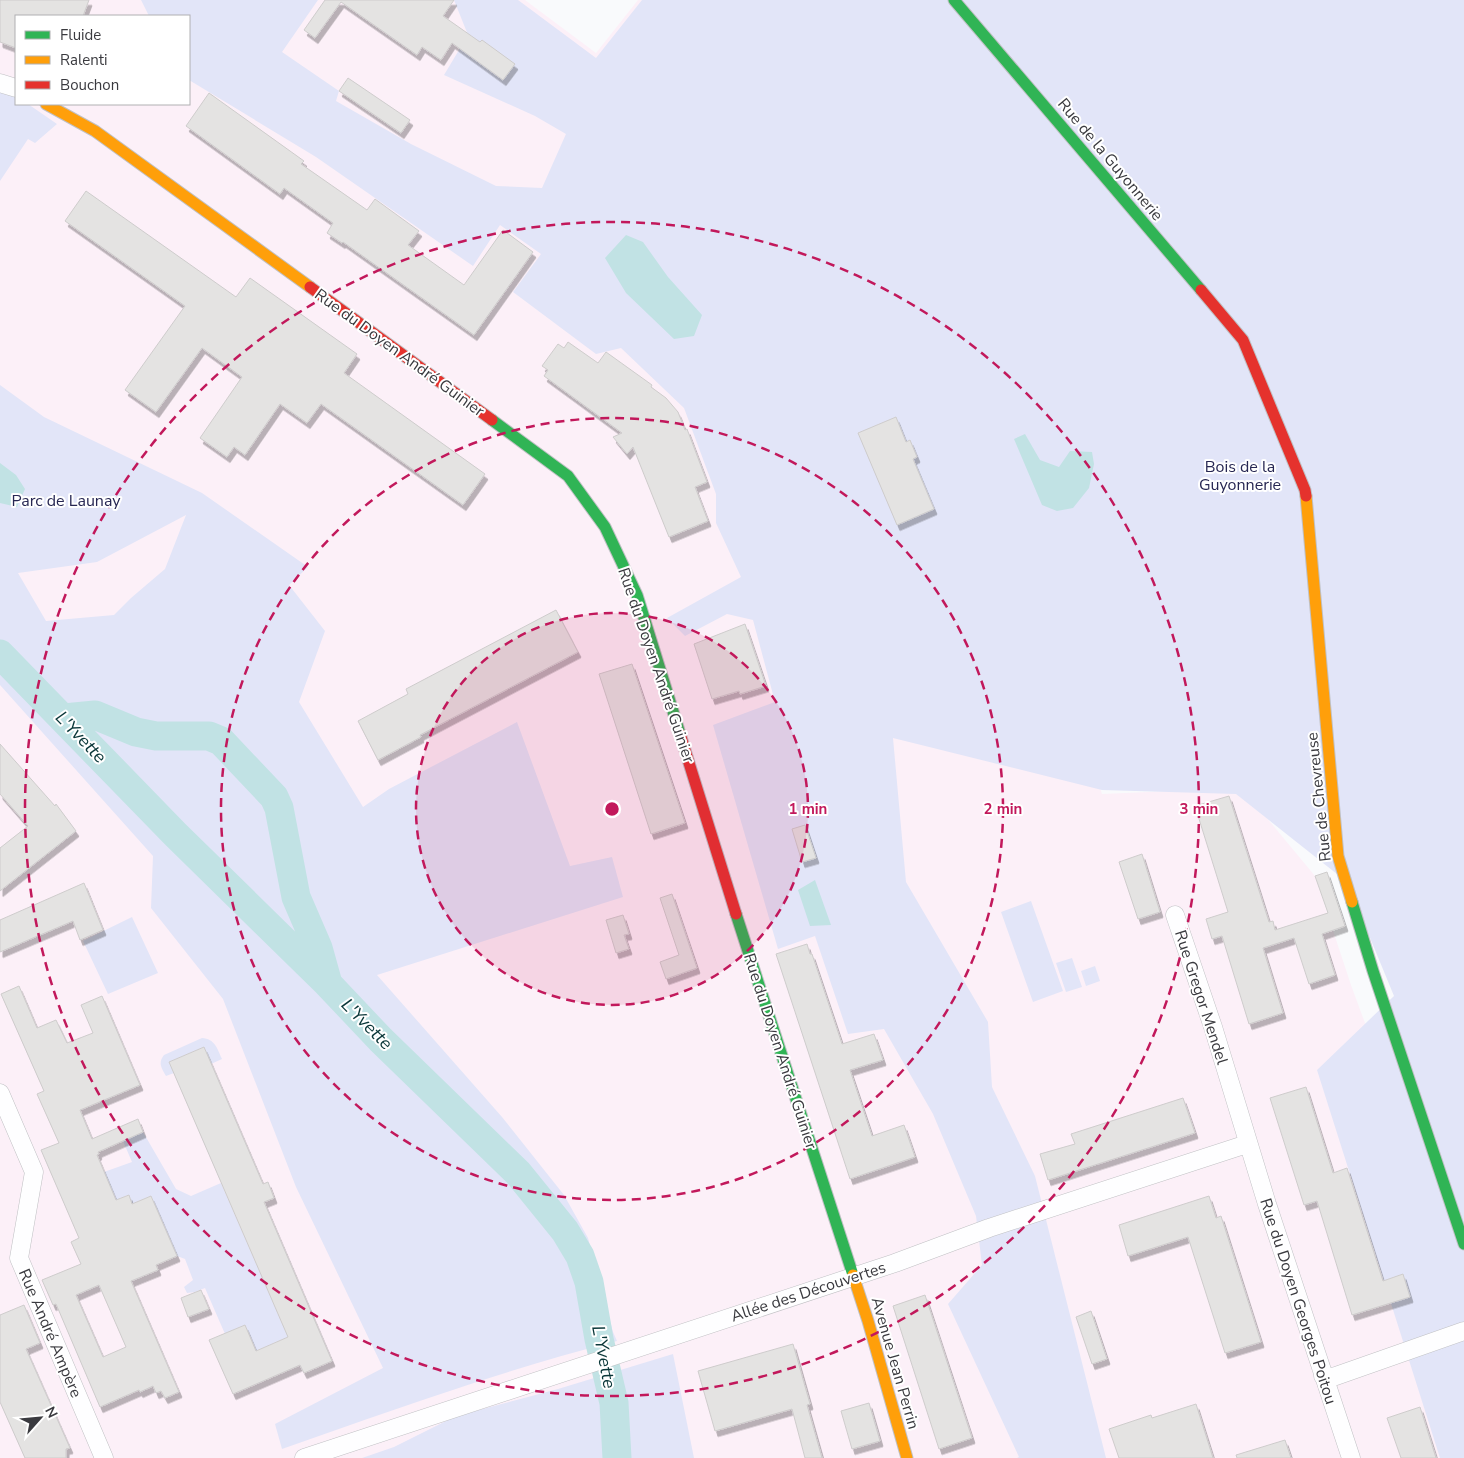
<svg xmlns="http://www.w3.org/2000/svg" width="1464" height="1458" viewBox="0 0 1464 1458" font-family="'Nunito Sans',sans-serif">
<defs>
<filter id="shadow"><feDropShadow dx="3" dy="5.5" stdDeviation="0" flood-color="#0004"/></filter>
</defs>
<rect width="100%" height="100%" fill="#f9fafc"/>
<!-- education -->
<path fill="#fcf0f8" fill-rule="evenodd" d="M0 0H525L596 53 638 0H850L1102 794 1242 788 1315 876 1351 985 1464 1293V1458H0ZM16 16H189V104H16Z"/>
<!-- green -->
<path fill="#e2e5f8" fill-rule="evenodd" d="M141 0H318L282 52 339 91 336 101 411 144 496 186 542 188 566 134 535 116 444 75 468 35 454 0H518L596 58 642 0H1464V1458H1440L1317 1070 1394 996 1347 882 1236 794 1102 790 893 738 906 882 988 1022 992 1087 1035 1176 1106 1458H1017L1019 1457 948 1304 982 1265 976 1216 933 1114 884 1029 848 1034 815 936 778 949 713 725 775 702 753 620 727 614 685 636 667 618 741 577 716 523V494L684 408 621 348 596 354 513 292 541 254 500 225 473 266 316 157 189 80V16H149Z
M0 90 16 96V104H28L57 124 35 143 28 139 0 181Z
M0 385 44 417 202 493 308 567 289 585 325 631 299 702 363 807 389 789 517 722 570 866 612 857 623 897 377 975 502 1117 564 1195 588 1238 613 1332 617 1341C503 1370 393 1410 282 1449L275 1424 383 1368 296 1187 223 999 151 908 153 856 0 685ZM186 515 165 569 131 598 114 615 46 621 18 573 97 562Z
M1031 901 1063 991 1033 1002 1001 912Z
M132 917 158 973 108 994 83 941Z
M1072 958 1082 987 1066 992 1056 963Z
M1095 966 1100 981 1086 986 1081 971Z
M202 1038C215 1039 217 1048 222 1059L211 1064 169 1062 174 1073 166 1076C161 1067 158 1063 164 1055Z
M143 1132 176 1189 191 1196 221 1183 288 1337 256 1351 245 1325 225 1334 205 1288 195 1292 187 1293 184 1287 193 1280 185 1259 177 1256 151 1196 132 1204 128 1195 105 1205 97 1188 109 1183 104 1172 132 1162 123 1141Z
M673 1354 694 1458H362L394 1447 456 1416 558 1389Z"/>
<!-- water -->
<path fill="#c1e2e4" d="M626 235 643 242 668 277 702 315 694 336 674 339 626 293 605 258Z
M1025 434 1040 460 1059 467 1070 451 1092 452 1094 464 1089 488 1073 508 1057 511 1042 505 1014 439Z
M0 463 16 475 25 489 17 507 0 503Z
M815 880 831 925 810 926 798 890Z"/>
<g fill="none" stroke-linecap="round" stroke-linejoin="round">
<!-- river -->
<path stroke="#c1e2e4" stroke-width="29" d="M0 654 175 834 328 984 381 1040 518 1173 565 1231 580 1256 589 1282 599 1339 614 1403 617 1458
M64 718 95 715 136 732 156 736H209L221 741 274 797 279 808 296 897 318 948 328 984"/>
</g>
<!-- building -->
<path fill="#e4e3e2" stroke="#cecccc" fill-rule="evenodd" filter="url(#shadow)" d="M0 0H89L83 16H16V48L0 42Z
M325 0H454L443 16 480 42 482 40 515 64 503 80 452 43 441 60 422 47 417 55 341 2 315 38 304 30Z
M348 78 410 120 401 133 339 91Z
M209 93 304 161 301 164 367 210 375 199 419 231 408 245 464 285 503 230 533 252 474 335 343 242 342 243 327 233 333 223 284 188 280 194 186 126Z
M86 191 236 297 250 278 357 354 344 373 485 474 463 505 321 404 307 423 280 404 245 455 234 447 227 457 200 438 242 377 202 348 156 412 125 390 185 306 65 221Z
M568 342 598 363 606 352 652 385 651 387 666 398 678 412 685 430 687 429 707 482 695 487 708 521 669 537 633 447 627 454 613 437 622 433 544 376 548 370 542 366 558 344 564 348Z
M896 417 906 442 910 440 917 457 913 459 934 509 897 525 858 433Z
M556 610 578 652 420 735 421 737 378 760 358 721 408 694 406 689Z
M745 624 766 686 740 694 739 691 712 699 694 644Z
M632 664 685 823 651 834 599 674Z
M0 744 55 806 56 804 76 831 0 891V848L28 826 0 794Z
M1229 796 1269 922 1273 921 1275 930 1328 913 1315 876 1327 872 1345 926 1322 934 1335 975 1309 984 1294 938 1263 948 1283 1013 1249 1024 1222 936 1212 939 1206 919 1228 912 1195 806Z
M805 825 816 858 802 862 792 829Z
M1142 854 1160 912 1138 919 1119 862Z
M84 883 103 930 80 940 73 921 0 952V920Z
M672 894 697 968 666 979 660 962 679 955 660 898Z
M623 915 629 934 624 935 629 949 616 953 606 920Z
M807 944 810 954H812L842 1044 874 1034 883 1060 850 1070 872 1136 904 1125 915 1157 850 1179 776 954Z
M19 986 37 1028 56 1020 67 1043 93 1033 81 1005 102 996 140 1085 80 1110 92 1139 138 1119 143 1132 98 1152 99 1154 97 1155 116 1200 129 1195 132 1204 151 1196 177 1256 156 1265 158 1270 131 1281 179 1392 165 1398 161 1391 156 1393 153 1386 140 1392 139 1390 100 1407 56 1304 53 1305 42 1280 81 1264 71 1242 79 1238 41 1150 59 1143 37 1094 44 1091 1 994ZM99 1285 126 1347 103 1357 76 1295Z
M204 1047 263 1184 268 1182 274 1198 264 1202 332 1361 304 1373 300 1365 233 1394 209 1340 245 1325 256 1351 288 1337 169 1062Z
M1306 1087 1333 1173 1347 1168 1383 1281 1403 1274 1410 1297 1352 1315 1317 1201 1304 1205 1270 1098Z
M1183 1098 1195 1133 1048 1180 1040 1154 1075 1144 1071 1134Z
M1209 1196 1216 1218 1221 1216 1261 1342 1225 1353 1188 1237 1128 1256 1119 1225Z
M201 1290 209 1309 188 1317 181 1298Z
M925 1295 972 1438 939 1449 893 1306Z
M24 1305 40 1343 26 1349 70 1448 66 1449V1458H25L0 1402V1315Z
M1091 1311 1107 1359 1092 1364 1076 1317Z
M793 1344 810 1404 807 1405 822 1458H805L792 1409 715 1431 698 1371Z
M869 1403 880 1441 852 1449 841 1411Z
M1196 1404 1213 1458H1119L1109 1429 1151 1415 1152 1418Z
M1420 1407 1436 1458H1401L1387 1418Z
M1285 1440 1291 1458H1237L1236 1455Z"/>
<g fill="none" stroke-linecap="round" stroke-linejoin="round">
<defs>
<path id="street" d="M0 83 16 88
M1175 915 1213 1027 1267 1204 1351 1458
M0 1093 34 1172 19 1258 104 1458
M1323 1376 1333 1377 1464 1331
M304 1458 895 1263 989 1228 1247 1144"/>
<path id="fast" d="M954 0 1201 290
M492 420 568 476 605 527 637 595 680 734
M1352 902 1373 971 1464 1244
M736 914 853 1275"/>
<path id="slow" d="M46 104 95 131 310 287
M1306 496 1338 856 1352 902
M853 1275 868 1321 907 1458"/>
<path id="jam" d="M310 287 492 420
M1201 290 1243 340 1305 490 1306 496
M680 734 736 914"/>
</defs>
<!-- street casing -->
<use href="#street" stroke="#c0c1c4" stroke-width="19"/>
<!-- fast casing -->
<use href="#fast" stroke="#c0c1c4" stroke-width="13"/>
<!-- slow casing -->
<use href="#slow" stroke="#c0c1c4" stroke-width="13"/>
<!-- jam casing -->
<use href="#jam" stroke="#c0c1c4" stroke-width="13"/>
<!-- street -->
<use href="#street" stroke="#fefeff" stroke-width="18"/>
<!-- fast -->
<use href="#fast" stroke="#30b455" stroke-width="11"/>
<!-- slow -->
<use href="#slow" stroke="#ff9f0a" stroke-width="11"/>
<!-- jam -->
<use href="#jam" stroke="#e5322d" stroke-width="11"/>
</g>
<!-- distance rings -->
<circle cx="612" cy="809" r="196" fill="#c2185b" fill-opacity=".12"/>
<g fill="none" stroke="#c2185b" stroke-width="2.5" stroke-dasharray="9 6">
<circle cx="612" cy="809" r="196"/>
<circle cx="612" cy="809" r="391"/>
<circle cx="612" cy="809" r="587"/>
</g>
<g text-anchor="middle" stroke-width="4" stroke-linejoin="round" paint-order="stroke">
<!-- street labels -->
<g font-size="16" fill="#3a3a3f" stroke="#fff">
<text transform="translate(1111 159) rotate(50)" y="6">Rue de la Guyonnerie</text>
<text transform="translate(400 352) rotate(36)" y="6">Rue du Doyen André Guinier</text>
<text transform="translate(657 665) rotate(71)" y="6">Rue du Doyen André Guinier</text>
<text transform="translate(1318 797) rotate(-96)" y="6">Rue de Chevreuse</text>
<text transform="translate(1202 997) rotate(72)" y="6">Rue Gregor Mendel</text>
<text transform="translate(781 1051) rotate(72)" y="6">Rue du Doyen André Guinier</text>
<text transform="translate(808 1291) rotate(-18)" y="6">Allée des Découvertes</text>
<text transform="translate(1299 1301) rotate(72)" y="6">Rue du Doyen Georges Poitou</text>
<text transform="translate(51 1333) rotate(67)" y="6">Rue André Ampère</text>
<text transform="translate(896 1363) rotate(74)" y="6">Avenue Jean Perrin</text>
</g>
<!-- park labels -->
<g font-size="16" fill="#262652" stroke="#fff">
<text x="1240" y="472">Bois de la<tspan x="1240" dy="18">Guyonnerie</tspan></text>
<text x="66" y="506">Parc de Launay</text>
</g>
<!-- water labels -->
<g font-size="18" font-style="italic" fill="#0a3739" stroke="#fff">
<text transform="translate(81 737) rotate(46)" y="6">L'Yvette</text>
<text transform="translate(367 1024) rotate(45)" y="6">L'Yvette</text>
<text transform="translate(604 1357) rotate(79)" y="6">L'Yvette</text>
</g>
</g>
<circle cx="612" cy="809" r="8" fill="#c2185b" stroke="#fff" stroke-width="2.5"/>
<g font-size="15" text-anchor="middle" font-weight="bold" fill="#c2185b" stroke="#fff" stroke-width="4" stroke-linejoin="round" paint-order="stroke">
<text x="808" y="814">1 min</text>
<text x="1003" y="814">2 min</text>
<text x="1199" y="814">3 min</text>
</g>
<!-- legend -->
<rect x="15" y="15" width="175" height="90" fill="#ffffff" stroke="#b0b0b2"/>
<rect x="25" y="31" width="25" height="8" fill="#30b455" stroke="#b0b0b2"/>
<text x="60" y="40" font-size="15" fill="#3a3a3f">Fluide</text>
<rect x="25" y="56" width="25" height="8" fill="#ff9f0a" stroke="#b0b0b2"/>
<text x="60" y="65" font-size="15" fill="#3a3a3f">Ralenti</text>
<rect x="25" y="81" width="25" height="8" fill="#e5322d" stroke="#b0b0b2"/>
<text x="60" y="90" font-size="15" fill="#3a3a3f">Bouchon</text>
<!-- north arrow -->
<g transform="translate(40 1418) rotate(63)" stroke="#ffffff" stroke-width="4" paint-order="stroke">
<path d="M0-4L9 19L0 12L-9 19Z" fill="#3a3a3f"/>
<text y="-8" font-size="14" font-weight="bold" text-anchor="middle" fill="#3a3a3f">N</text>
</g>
</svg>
